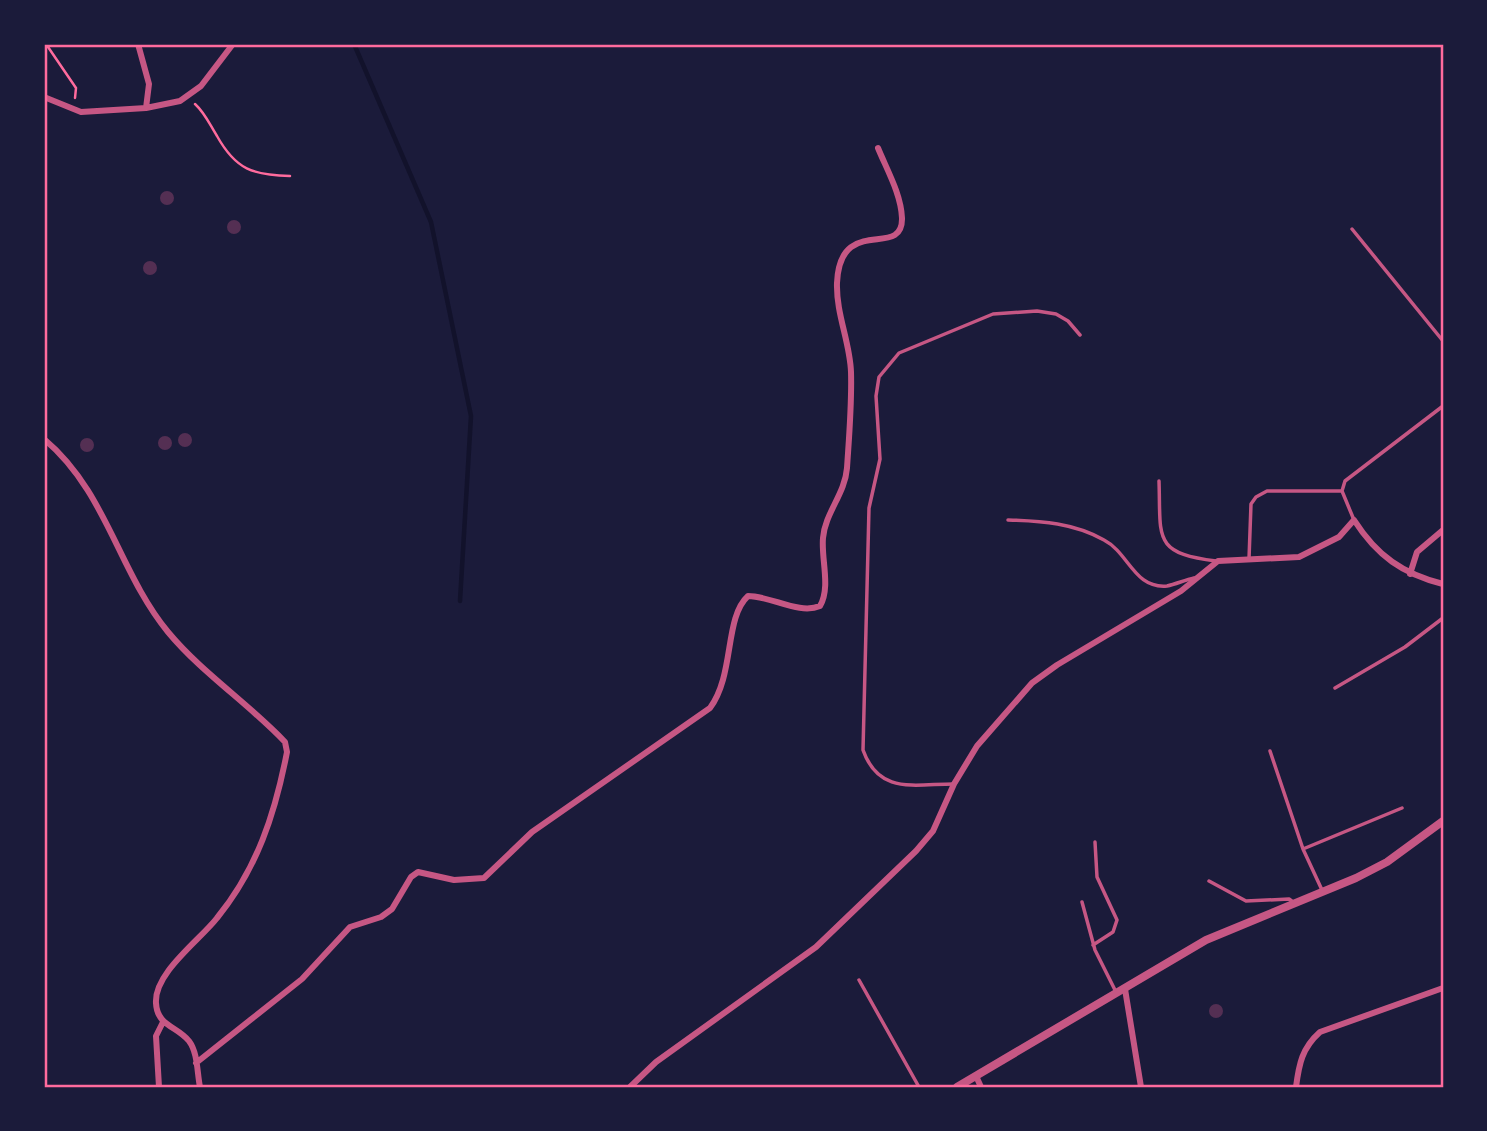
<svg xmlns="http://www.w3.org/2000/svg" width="1487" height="1131" viewBox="0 0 1487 1131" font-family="Poppins,sans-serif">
<rect width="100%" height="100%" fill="#1b1b3a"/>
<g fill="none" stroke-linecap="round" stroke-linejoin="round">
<!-- stream -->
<path stroke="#12122b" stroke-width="4.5" d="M354 44 431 222 471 416 460 601"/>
</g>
<!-- building -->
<path fill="#542f53" d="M160 198a7 7 0 1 1 14 0a7 7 0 1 1-14 0Z
M227 227a7 7 0 1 1 14 0a7 7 0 1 1-14 0Z
M143 268a7 7 0 1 1 14 0a7 7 0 1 1-14 0Z
M178 440a7 7 0 1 1 14 0a7 7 0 1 1-14 0Z
M158 443a7 7 0 1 1 14 0a7 7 0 1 1-14 0Z
M80 445a7 7 0 1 1 14 0a7 7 0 1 1-14 0Z
M1209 1011a7 7 0 1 1 14 0a7 7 0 1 1-14 0Z"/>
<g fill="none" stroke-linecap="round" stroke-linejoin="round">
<!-- path -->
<path stroke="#ff6b9d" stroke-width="2.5" d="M46 44 76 88 75 98
M195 104C205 113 210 125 217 136 236 170 253 175 290 176"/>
<!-- service -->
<path stroke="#c65784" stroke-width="3.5" d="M1352 229 1443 341
M1159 481C1161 538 1152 553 1216 561
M1008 520C1042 521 1074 523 1104 540 1129 553 1134 589 1167 586 1176 584 1185 580 1194 578
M1354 520 1342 491 1345 481 1443 406
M1249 559 1251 504 1256 497 1267 491H1342
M1335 688 1405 647 1443 618
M1270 751 1303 849 1322 890
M954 784C914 784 879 795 863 750L869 508 880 459 876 396 879 377 899 353 993 314 1037 311 1056 314 1068 321 1080 335
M1303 849 1402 808
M1209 881 1246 901 1289 899 1293 902
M1082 902 1095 950 1116 992
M1093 945 1113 932 1117 920 1097 877 1095 842
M859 980 919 1087
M894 1087H914"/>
<!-- minor -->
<path stroke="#c65784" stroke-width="6" d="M138 44 149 84 146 108
M44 97 81 112 146 108 180 101 201 86 233 44
M44 439C107 492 118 571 168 632 202 673 248 703 285 742L287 752C275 814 257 869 217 918 200 940 154 973 156 1003 157 1026 177 1026 189 1041 198 1053 197 1073 200 1087
M1410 574 1417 552 1443 530
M1125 989 1141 1087
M196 1063 302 979 350 927 381 917 392 909 411 877 418 872 454 880 484 878 532 832 710 708C735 674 724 618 748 596 771 596 799 615 820 606 831 587 821 559 823 538 825 513 845 494 847 468 849 437 852 404 851 372 850 342 836 314 837 283 840 213 903 260 902 218 901 194 887 170 878 148
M976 1076 981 1087
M159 1087 156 1036 163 1022
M630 1087 656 1062 816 947 916 851 933 831 954 784 977 746 1032 683 1057 665 1181 591 1218 561 1299 557 1339 537 1354 520C1377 556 1403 574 1443 584
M1296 1087C1299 1064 1302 1048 1320 1032L1443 988"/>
<!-- tertiary -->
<path stroke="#c65784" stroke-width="8" d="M957 1087 1206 940 1356 878 1387 862 1443 821"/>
</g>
<!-- border -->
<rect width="1487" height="1131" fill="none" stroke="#1b1b3a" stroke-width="91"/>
<rect x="46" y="46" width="1396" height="1040" fill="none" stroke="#ff6b9d" stroke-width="2.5"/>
</svg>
